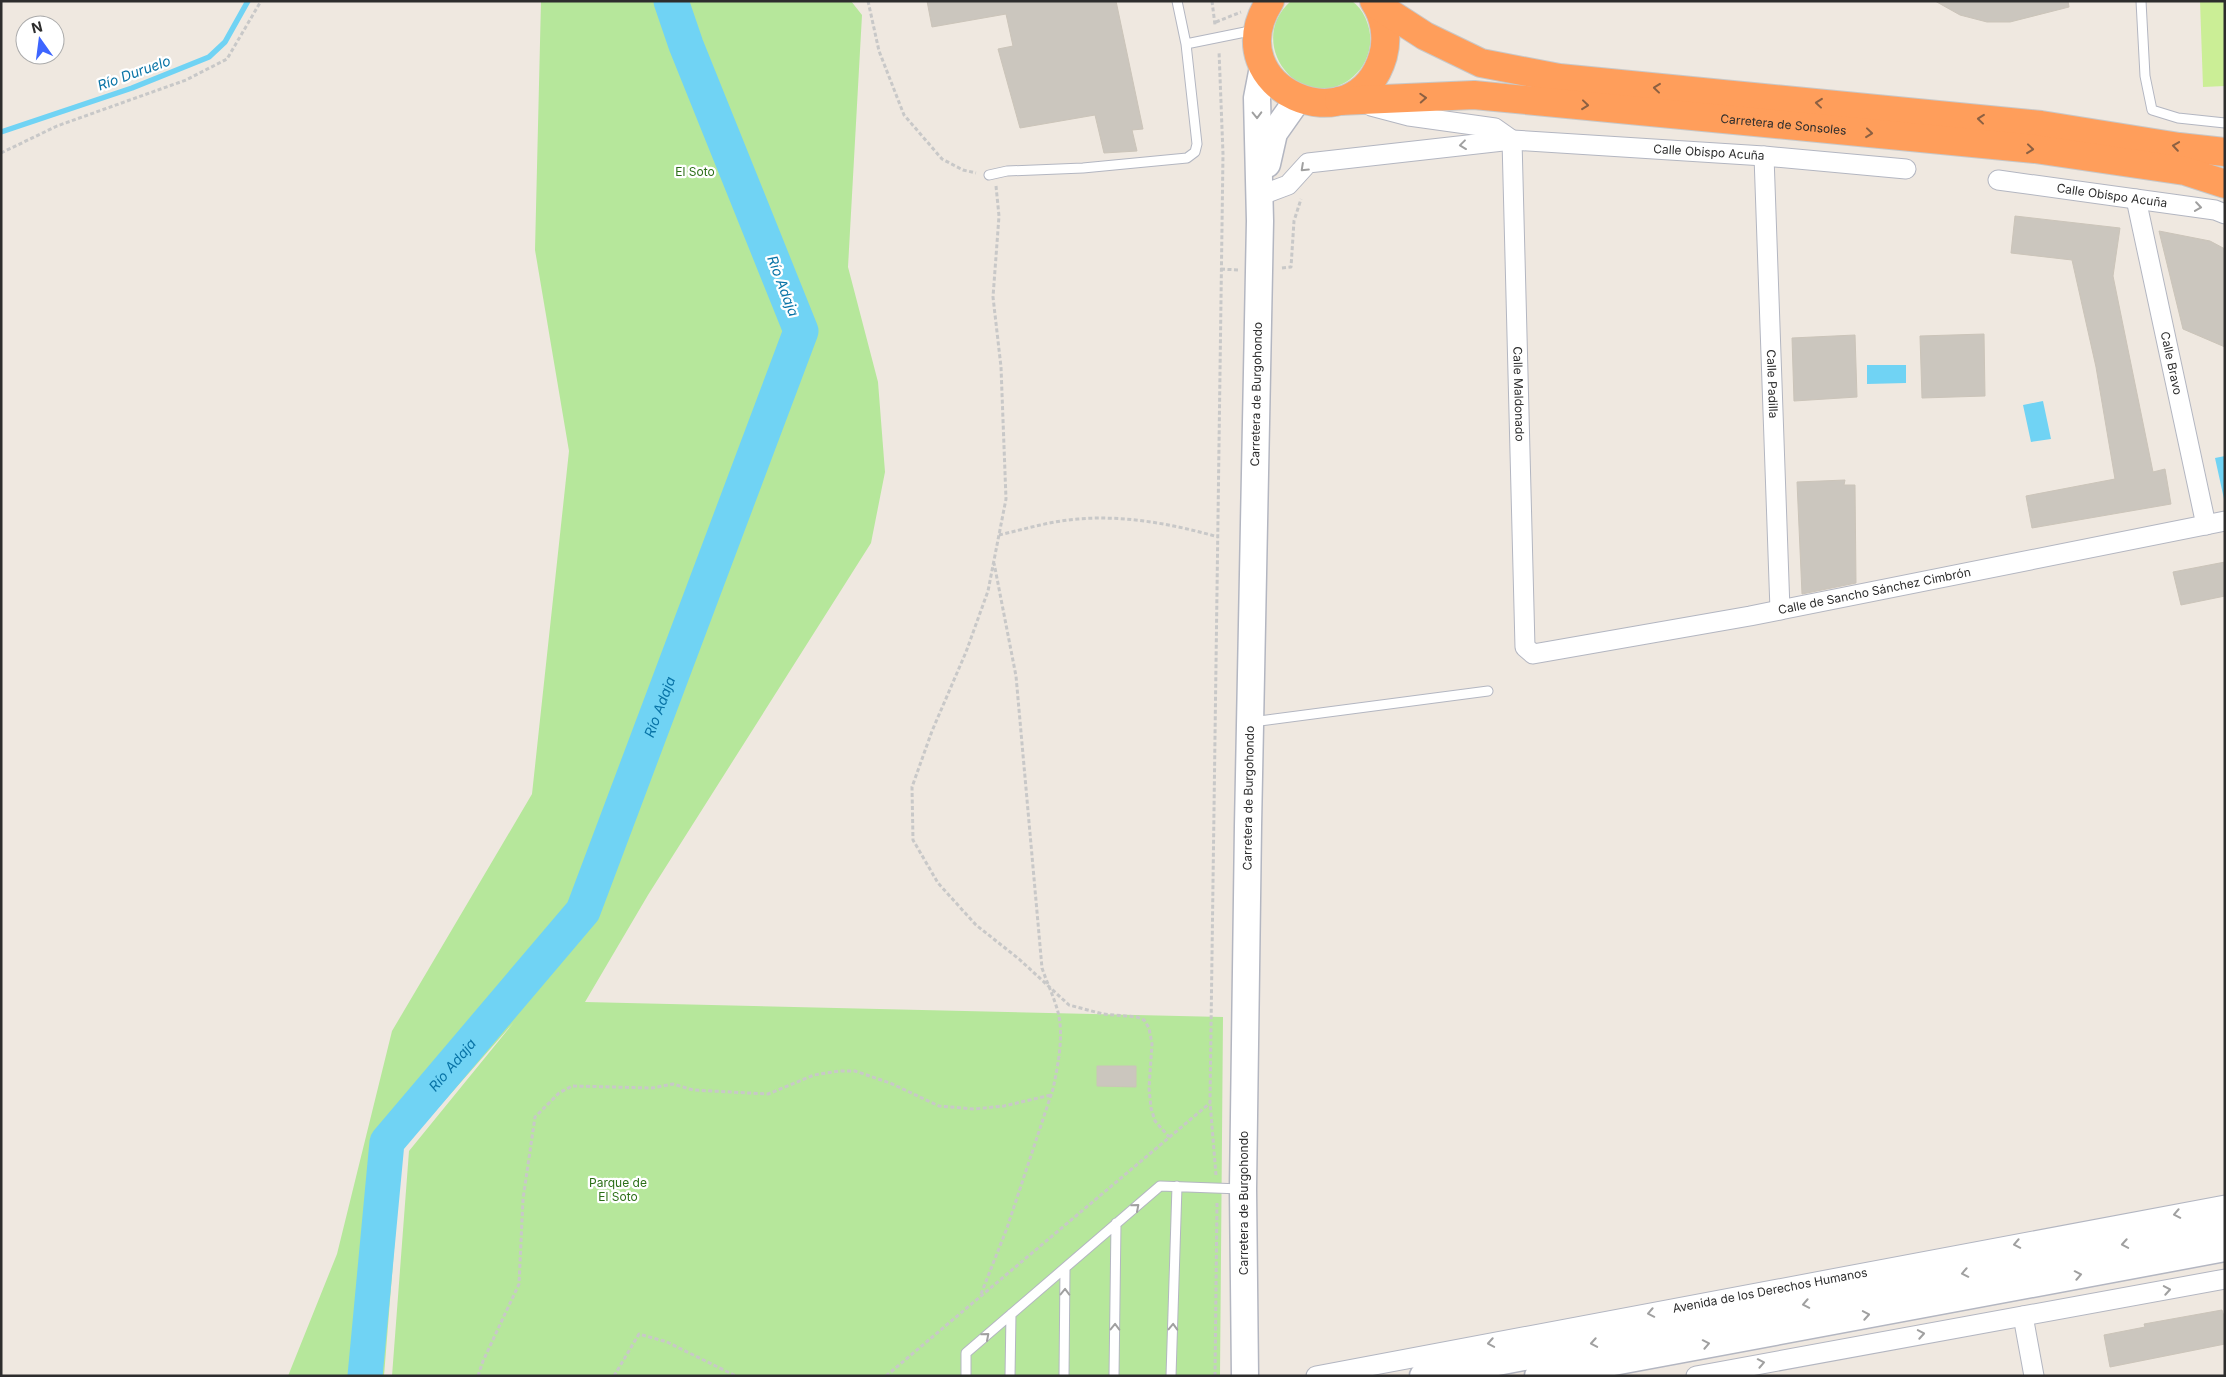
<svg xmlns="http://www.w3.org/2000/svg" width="2226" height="1377" viewBox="0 0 2226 1377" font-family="Inter,sans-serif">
<rect width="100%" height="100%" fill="#efe8e0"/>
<!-- green -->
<path fill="#b6e79b" d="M541 1H851L862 15 848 267 878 382 885 472 871 543 648 895 585 1002 1223 1017 1220 1376H392L409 1151 514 1022 402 1149 384 1376H288L337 1254 392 1031 532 794 569 451 535 250Z
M1291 1H1352C1365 10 1372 30 1370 45 1368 60 1361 71 1349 80 1299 114 1244 42 1291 1Z"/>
<!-- pitch -->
<path fill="#cbee96" d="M2200 1H2225V86L2203 87Z"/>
<!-- water -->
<path fill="#70d3f4" d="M1867 365H1906V383L1867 384Z
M2043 401 2051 439 2031 442 2023 405Z
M2225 456V499H2224L2215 458Z"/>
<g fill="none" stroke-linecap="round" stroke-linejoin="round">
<!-- stream -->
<path stroke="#70d3f4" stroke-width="5.5" d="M1 132 132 88 209 57 225 42 248 1"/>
<!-- river -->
<path stroke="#70d3f4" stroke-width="35" id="s1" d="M365 1376 387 1142 583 911 801 331 686 45 671 1"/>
</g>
<!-- building -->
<path fill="#cbc6be" stroke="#cbc4b9" d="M927 1H1116L1143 129 1132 130 1137 151 1104 153 1095 115 1020 128 998 49 1013 46 1006 14 932 27Z
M1935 1H2068L2069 7 2010 22H1987L1960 15Z
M2015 216 2120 228 2113 276 2153 472 2165 469 2171 504 2032 528 2026 496 2115 479 2096 367 2072 260 2011 253Z
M2159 231 2210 241 2225 249V347L2183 329Z
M1984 334 1985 396 1922 398 1920 336Z
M1855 335 1857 397 1794 401 1792 338Z
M1845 480 1844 485H1855L1856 583 1802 594 1797 482Z
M2225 562V596L2181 605 2173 572Z
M1097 1066H1136V1087L1097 1086Z
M2222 1310 2223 1314H2225V1344L2110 1367 2104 1335 2145 1327 2144 1324Z"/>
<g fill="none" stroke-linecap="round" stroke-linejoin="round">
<defs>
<path id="lane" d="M2141 1 2145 76 2152 110 2178 118 2225 123
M1186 44 1255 30
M989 175 1007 171 1083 168 1187 158 1195 152 1197 144 1186 44 1177 1
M1252 722 1488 691
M966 1376V1353L1160 1186 1241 1189
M1010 1376 1011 1314
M1064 1376 1065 1268
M1114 1376 1116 1223
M1171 1376 1177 1186"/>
<g id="street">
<path d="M1371 106 1409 116 1495 128 1512 140"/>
<path id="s2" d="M1512 140 1525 647 1533 654 1750 616 2225 521"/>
<path id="s3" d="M1764 156 1780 610"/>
<path id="s4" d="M1998 180 2215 210 2225 214"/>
<path id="s5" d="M1264 194 1288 185 1308 163 1512 140 1764 156 1906 169"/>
<path id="s6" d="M2136 199 2206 525"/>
<path d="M2023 1316 2034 1376"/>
<path id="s7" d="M1316 1376 2225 1205"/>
<path d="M1696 1376 2225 1279"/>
</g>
<g id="secondary">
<path d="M1267 164 1274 133 1298 99"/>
<path id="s8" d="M1245 1376 1243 1189 1248 826 1260 221 1257 98 1263 67"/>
<path d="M1423 1376 2225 1225"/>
<path d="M1538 1376 2225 1248"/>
</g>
<g id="highway">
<path d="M1270 1C1214 89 1356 149 1383 56 1388 38 1385 17 1374 1"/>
<path d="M1377 5 1425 36 1481 63 1559 78 2041 125 2179 147 2225 152"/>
<path id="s9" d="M1339 101 1474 95 2035 149 2185 171 2225 184"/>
</g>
</defs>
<!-- lane casing -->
<use href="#lane" stroke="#b3b6c1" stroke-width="11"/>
<!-- street casing -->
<use href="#street" stroke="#b3b6c1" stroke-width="21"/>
<!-- secondary casing -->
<use href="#secondary" stroke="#b3b6c1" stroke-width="29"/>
<!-- highway casing -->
<use href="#highway" stroke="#c8c8c8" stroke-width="30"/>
<!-- path -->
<path stroke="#c8c8c8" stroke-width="3" stroke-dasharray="4 2.5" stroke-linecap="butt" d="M868 1 879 51 904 115 942 159 963 170 976 173
M1212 1 1215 25
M1216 22 1241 12
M1 153 57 126 186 80 227 59 261 1
M996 186 999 216 993 297 1001 367 1006 499 988 591 966 652 932 731 912 787 913 840 938 883 976 925 1019 959 1069 1005 1103 1014 1137 1017 1144 1020 1149 1028 1152 1044 1149 1088 1151 1108 1155 1121 1169 1137
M1282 268 1291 267 1294 221 1301 199
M1221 269 1238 270
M999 535C1025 529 1051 521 1078 519 1124 515 1173 524 1218 537
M1216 1175 1210 1102 1223 154 1219 51
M981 1294 1007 1228 1053 1089C1058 1065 1064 1036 1058 1012 1054 997 1047 983 1042 968L1016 676 994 563
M478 1376 483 1361 519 1284 523 1199 535 1117 559 1093 572 1086 652 1088 673 1084 693 1090 768 1094 814 1075 839 1071H855L890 1083 939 1106 974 1109 1004 1106 1051 1095
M614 1376 639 1334 667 1342 736 1376
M886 1376 1210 1103
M1215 1376 1217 1201"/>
<!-- lane -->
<use href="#lane" stroke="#fff" stroke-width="9"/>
<!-- street -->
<use href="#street" stroke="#fff" stroke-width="19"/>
<!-- secondary -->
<use href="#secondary" stroke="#fff" stroke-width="26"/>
<!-- highway -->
<use href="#highway" stroke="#ff9e5b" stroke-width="28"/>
</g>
<!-- one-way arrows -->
<defs><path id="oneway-chevron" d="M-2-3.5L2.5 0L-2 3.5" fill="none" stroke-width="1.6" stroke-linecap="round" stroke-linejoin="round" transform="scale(1.25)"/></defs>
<g stroke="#8c6042">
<use href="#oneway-chevron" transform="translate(1657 88) rotate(-174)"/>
<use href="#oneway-chevron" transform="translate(1423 98) rotate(-3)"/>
<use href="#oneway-chevron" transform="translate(1819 103) rotate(-174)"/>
<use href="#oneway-chevron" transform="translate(1585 105) rotate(6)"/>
<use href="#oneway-chevron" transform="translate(1981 119) rotate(-174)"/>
<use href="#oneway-chevron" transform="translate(1869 133) rotate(6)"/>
<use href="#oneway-chevron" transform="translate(2176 146) rotate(-172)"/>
<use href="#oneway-chevron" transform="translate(2030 149) rotate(6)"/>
</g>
<g stroke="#a0a0a0">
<use href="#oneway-chevron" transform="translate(1257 115) rotate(89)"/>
<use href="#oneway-chevron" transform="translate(1463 145) rotate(173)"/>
<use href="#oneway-chevron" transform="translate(1304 168) rotate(137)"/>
<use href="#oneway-chevron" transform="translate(2198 207) rotate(8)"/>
<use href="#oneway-chevron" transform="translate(1136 1207) rotate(-41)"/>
<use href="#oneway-chevron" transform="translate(2177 1214) rotate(169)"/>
<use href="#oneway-chevron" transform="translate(2017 1244) rotate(169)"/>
<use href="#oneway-chevron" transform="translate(2125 1244) rotate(170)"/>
<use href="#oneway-chevron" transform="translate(1965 1273) rotate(169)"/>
<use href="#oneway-chevron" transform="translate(2078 1275) rotate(-11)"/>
<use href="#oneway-chevron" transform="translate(2167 1290) rotate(-10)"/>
<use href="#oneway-chevron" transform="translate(1065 1292) rotate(-89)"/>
<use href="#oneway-chevron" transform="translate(1806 1304) rotate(169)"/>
<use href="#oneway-chevron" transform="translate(1651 1313) rotate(169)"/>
<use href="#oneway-chevron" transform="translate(1866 1315) rotate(-10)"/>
<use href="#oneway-chevron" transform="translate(1115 1327) rotate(-89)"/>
<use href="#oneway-chevron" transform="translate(1173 1327) rotate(-88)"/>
<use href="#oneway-chevron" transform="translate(1921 1334) rotate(-10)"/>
<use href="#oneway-chevron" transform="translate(986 1336) rotate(-41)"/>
<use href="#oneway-chevron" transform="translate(1491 1343) rotate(170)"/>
<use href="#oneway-chevron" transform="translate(1594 1343) rotate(170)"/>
<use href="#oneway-chevron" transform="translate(1706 1344) rotate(-11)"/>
<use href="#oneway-chevron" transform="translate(1761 1363) rotate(-11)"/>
</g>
<g text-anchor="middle" stroke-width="4.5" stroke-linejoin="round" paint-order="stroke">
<!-- street labels -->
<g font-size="12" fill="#2d2d2d" stroke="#fff">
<text dy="4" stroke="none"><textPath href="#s9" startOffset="446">Carretera de Sonsoles</textPath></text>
<text dy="4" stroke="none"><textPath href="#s5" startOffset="458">Calle Obispo Acuña</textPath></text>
<text dy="4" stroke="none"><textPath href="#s4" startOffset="115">Calle Obispo Acuña</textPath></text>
<text dy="4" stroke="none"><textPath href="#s6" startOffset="168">Calle Bravo</textPath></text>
<text dy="4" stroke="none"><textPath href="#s3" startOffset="228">Calle Padilla</textPath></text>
<text dy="4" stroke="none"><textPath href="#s2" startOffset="254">Calle Maldonado</textPath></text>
<text dy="4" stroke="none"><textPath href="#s8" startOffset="982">Carretera de Burgohondo</textPath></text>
<text dy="4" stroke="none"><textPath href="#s2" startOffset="865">Calle de Sancho Sánchez Cimbrón</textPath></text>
<text dy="4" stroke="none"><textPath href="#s8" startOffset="578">Carretera de Burgohondo</textPath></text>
<text transform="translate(1244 1203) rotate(-90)" y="4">Carretera de Burgohondo</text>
<text dy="4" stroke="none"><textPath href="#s7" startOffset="462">Avenida de los Derechos Humanos</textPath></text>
</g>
<!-- park labels -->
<g font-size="12" fill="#2c6f18" stroke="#fff">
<text x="695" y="176">El Soto</text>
<text x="618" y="1187">Parque de<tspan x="618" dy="14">El Soto</tspan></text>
</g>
<!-- water labels -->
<g font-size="14" font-style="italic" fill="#0873a6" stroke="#fff">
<text transform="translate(134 73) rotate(-20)" y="5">Río Duruelo</text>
<text transform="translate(783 286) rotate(69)" y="5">Río Adaja</text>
<text dy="5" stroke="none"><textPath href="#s1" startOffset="756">Río Adaja</textPath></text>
<text dy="5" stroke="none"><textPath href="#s1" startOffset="336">Río Adaja</textPath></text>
</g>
</g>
<!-- border -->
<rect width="2226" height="1377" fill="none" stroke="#2d2d2d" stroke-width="5"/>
<!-- north arrow -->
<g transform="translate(40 40) rotate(346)"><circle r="24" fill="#ffffff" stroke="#ababab"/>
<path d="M0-4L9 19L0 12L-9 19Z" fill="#3d65ff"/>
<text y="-8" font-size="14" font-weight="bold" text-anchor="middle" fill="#2d2d2d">N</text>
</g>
</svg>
